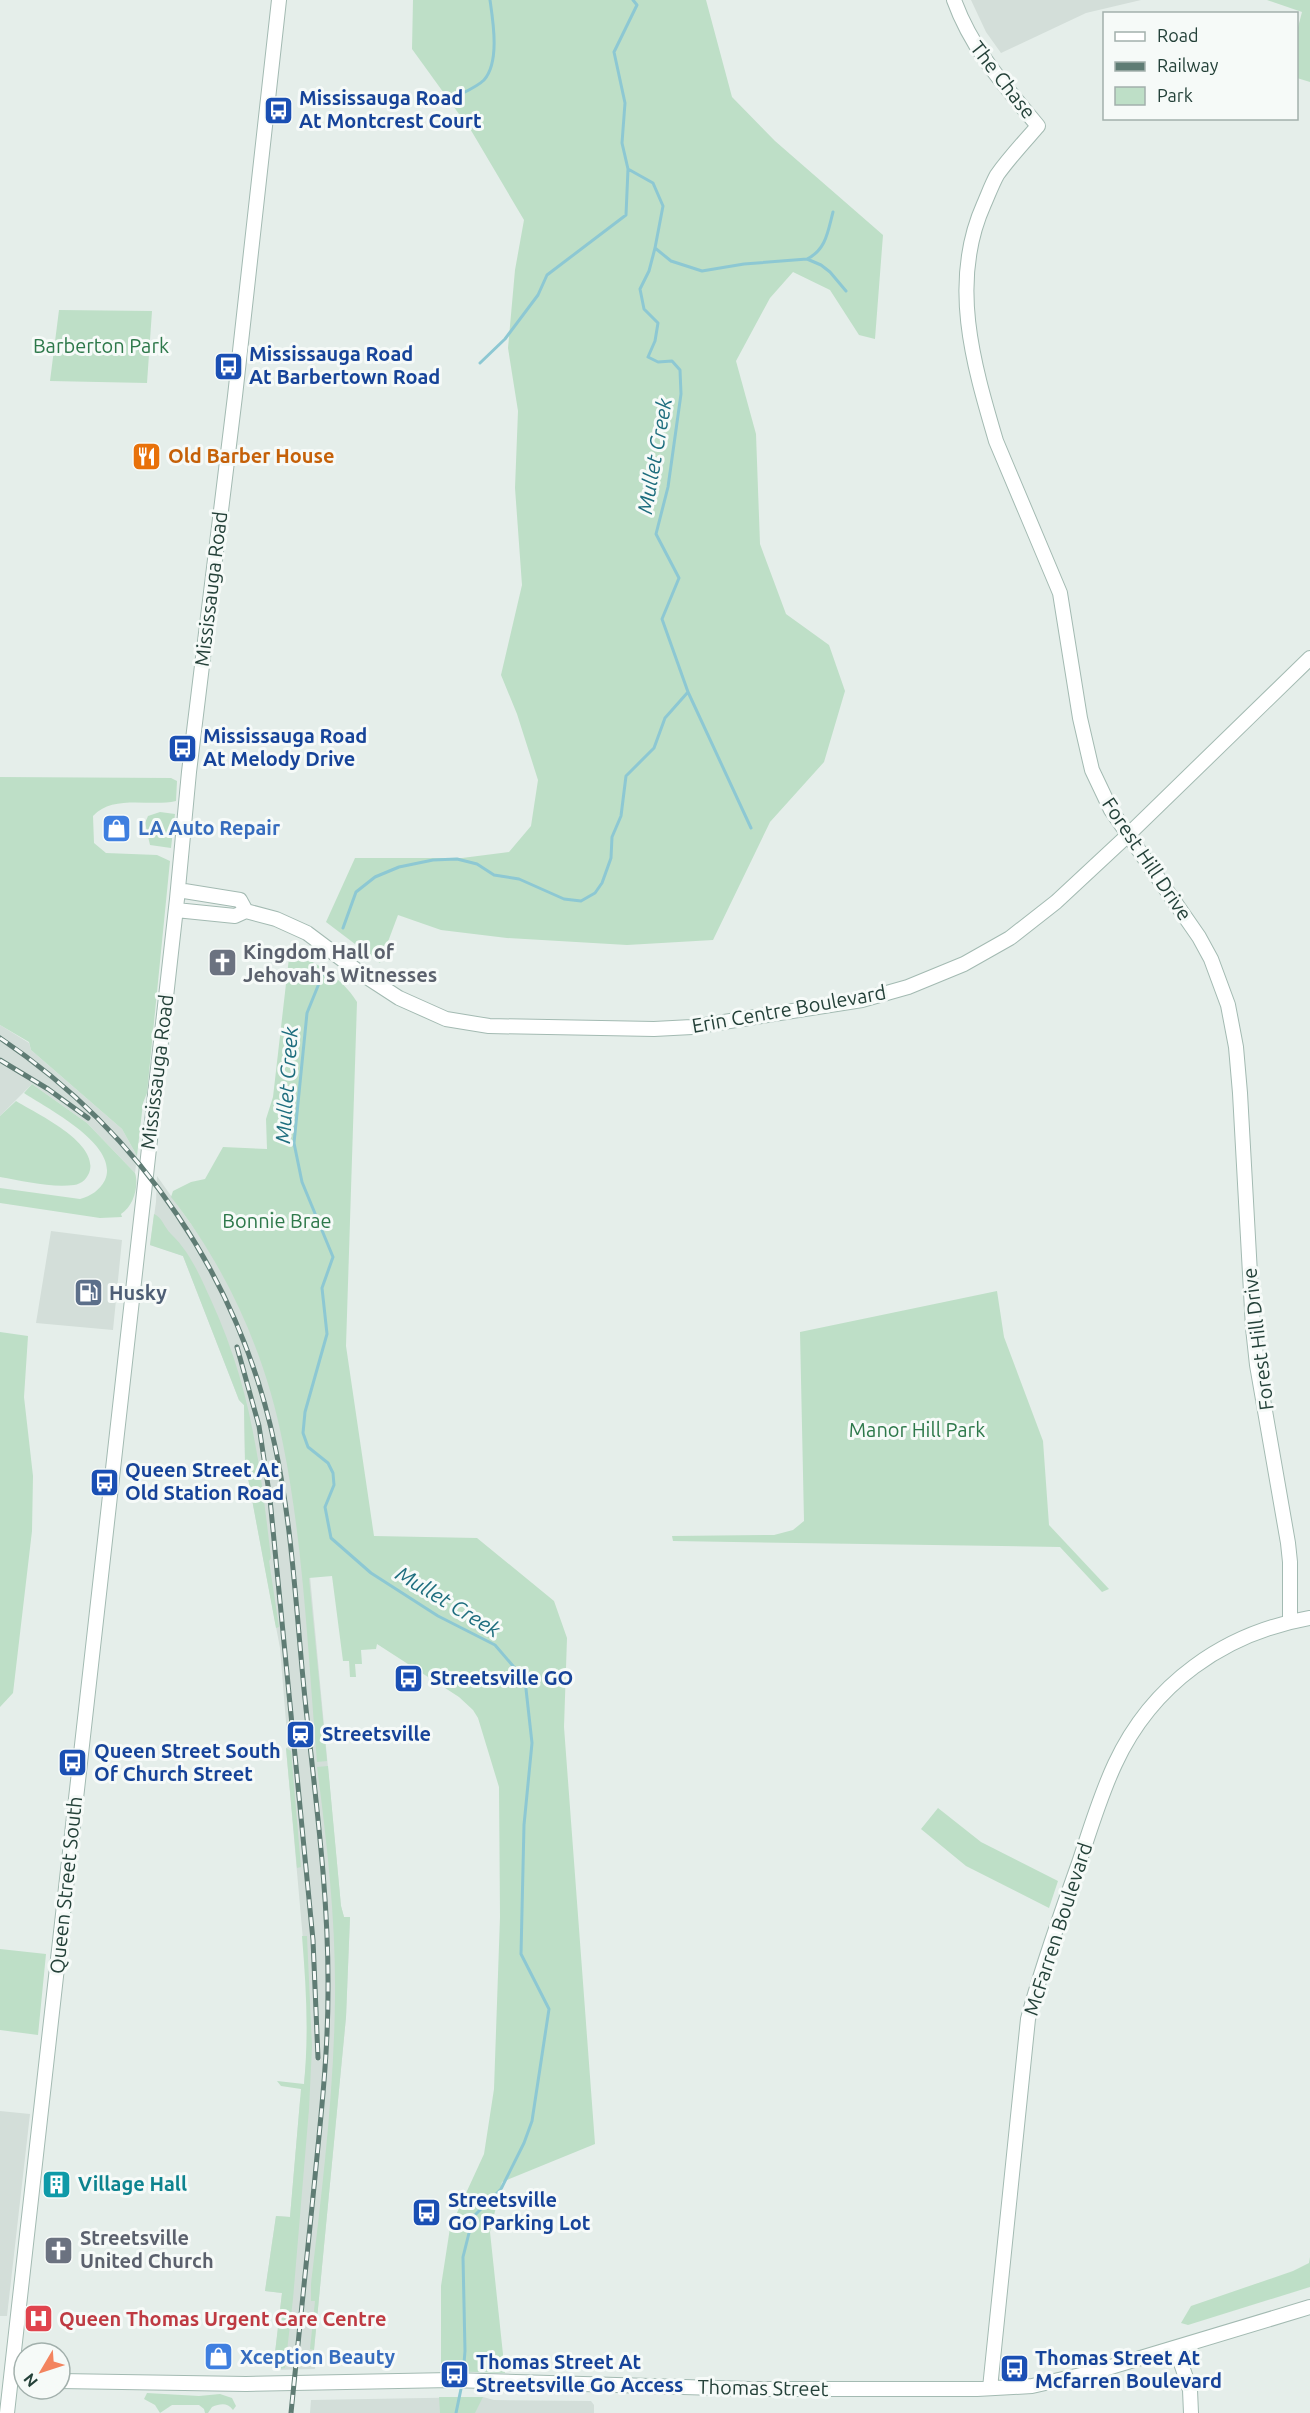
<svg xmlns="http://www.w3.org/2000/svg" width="1310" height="2413" viewBox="0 0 1310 2413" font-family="Ubuntu,sans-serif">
<rect width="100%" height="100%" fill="#e5eeea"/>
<!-- built -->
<path fill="#d3ded9" d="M971 0H1141L1086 13 1001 53 986 32Z
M0 1025 29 1043 31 1050 122 1129 137 1156 135 1173 87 1123 32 1084 0 1116Z
M157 1176 210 1251 294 1406 341 1906 344 1917H350L346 2017 314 2350 315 2369 273 2370 282 2293 265 2291 276 2216 290 2217 300 2101 304 2084 308 2042 307 1985 286 1748 288 1747 280 1648 245 1462 244 1405 239 1400 183 1256 150 1245 156 1202Z
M51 1231 122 1240 113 1330 36 1323Z
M0 2111 30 2114 7 2316H0Z
M483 2397 494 2400 591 2401 594 2405V2413H310L311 2400Z"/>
<!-- green -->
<path fill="#bedfc7" d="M413 0H706L732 97 775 141 883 235 875 339 859 335 830 290 793 272 770 298 736 361 756 434 760 544 786 614 829 645 845 691 824 762 770 822 713 940 627 945 507 938 441 930 398 915 380 963 326 922 355 858H462L509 852 531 826 538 780 517 714 501 675 522 585 515 488 518 411 508 348 515 270 524 220 472 132 412 49Z
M1267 0H1310V82L1297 78V31L1302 12Z
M59 310 152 311 147 383 50 381Z
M0 777 171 778 177 781 176 801C150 807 113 794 93 816L94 843 106 853 157 855 170 861 147 1093 143 1103 137 1156 122 1129 31 1050 29 1042 0 1025Z
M160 812 175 814 171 848 150 845 145 823 148 816Z
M290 949C316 964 341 976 357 1002L346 1346 374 1536 477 1538 554 1601 567 1638 564 1727 595 2144 502 2182 490 2232 505 2373 445 2371 441 2368V2286L450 2228 484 2154 494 2089 500 1917 499 1787 478 1718 473 1710 459 1697 377 1644 376 1649 361 1650 362 1664H355L356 1677H350L349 1661H343L332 1576 309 1578 327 1761 317 1762C308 1656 304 1548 283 1444 266 1355 227 1268 171 1197L173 1191 191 1182 205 1179 223 1147 267 1149 266 1119 273 1097Z
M32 1084 87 1123 135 1173C139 1185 134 1206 121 1214L122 1217 100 1218 0 1203V1188L80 1199C91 1196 100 1190 105 1180 120 1145 48 1109 24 1093Z
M16 1101C37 1114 96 1141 90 1170 88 1178 82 1184 74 1185 51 1188 23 1181 0 1177V1116Z
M154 1214C162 1217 164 1227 171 1234 190 1252 200 1276 211 1300 251 1387 260 1464 271 1558L269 1561 279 1627 276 1628 245 1462 244 1405 239 1400 183 1256 150 1245Z
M997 1291 1004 1337 1043 1441 1049 1525 1109 1589 1102 1592 1060 1547 673 1541 672 1536 774 1535 793 1530 804 1521 800 1332Z
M0 1332 28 1336 24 1397 33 1476 32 1531 13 1693 0 1707Z
M286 1748 291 1751 301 1867 297 1868Z
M328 1766 341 1906 344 1917H350L346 2017 314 2350 310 2349 315 2301H311V2284C322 2190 334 2094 335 1998 336 1921 327 1843 317 1767Z
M938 1808 981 1842 1058 1881 1049 1908 966 1866 921 1829Z
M302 1936H307L312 2047 309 2109 293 2299 285 2368 273 2370 282 2293 265 2291 276 2216 290 2217 301 2089 281 2086 277 2081 304 2084C309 2032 306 1986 302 1936Z
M0 1949 46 1954 38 2035 0 2030Z
M1310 2257V2287L1188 2325 1181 2323 1191 2306 1293 2271 1309 2263Z
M147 2393 199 2396 220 2394 232 2398 236 2406 233 2410C227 2402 220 2404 212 2407L208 2413H205L204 2409 199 2405H172L160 2413 155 2405 144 2399Z
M439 2397H483L475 2413H440Z"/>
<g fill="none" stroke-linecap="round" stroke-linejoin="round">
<!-- stream -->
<path stroke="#8dc8d3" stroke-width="3" d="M459 95C467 91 478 86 484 80 500 62 493 21 490 0
M655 248 671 261 702 271 744 264 807 259 821 265 830 272 846 291
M807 259C826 250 828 231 833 212
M480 363 505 339 538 295 547 275 626 215 628 169
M688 692 751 828
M343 928 356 892 375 877 399 867 433 860 457 859 477 864 494 875 519 879 564 899 581 901 595 893 602 883 611 858 612 837 621 816 626 776 654 748 665 718 688 692 662 619 679 578 656 534 668 487 681 394 680 370 672 361 658 362 648 357 655 341 658 323 644 309 640 289 649 271 655 248 663 206 653 183 628 169 622 143 625 103 614 52 637 5 633 0
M322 976 307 1013 294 1143 302 1182 333 1257 322 1288 327 1334 305 1412 303 1433 308 1447 328 1463 333 1473 334 1485 325 1507 331 1538 371 1573 438 1616 495 1645 525 1680 532 1743 524 1825 521 1954 549 2009 532 2121 524 2143 501 2189 473 2217 463 2257 465 2351 463 2375
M456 2413 462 2384"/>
<defs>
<path id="secondary" d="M954 0C972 50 1005 86 1038 126 1024 142 1009 158 997 175 992 184 988 195 984 204 949 282 973 363 996 441L1060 593 1080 718 1092 770 1111 810 1199 937 1211 959 1228 1005 1236 1047 1240 1093 1253 1328 1257 1365 1288 1543 1290 1562V1621
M178 890 240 900 246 911
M176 910 235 916 246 911 276 919 307 933 359 972 399 998 446 1019 489 1026 654 1029 692 1027 862 1000 908 987 964 964 1010 938 1056 902 1128 835 1310 658
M1176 2348 1190 2390 1191 2413
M60 2381 246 2384 451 2380 750 2389H977L1032 2386 1094 2372 1310 2307
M990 2388 1028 2019C1042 1966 1061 1914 1079 1863 1090 1830 1100 1796 1115 1764 1152 1684 1224 1633 1310 1618
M7 2413 177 899 189 772 235 396 279 0"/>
</defs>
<!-- secondary casing -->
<use href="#secondary" stroke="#a3bab2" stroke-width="16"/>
<!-- secondary -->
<use href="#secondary" stroke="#fff" stroke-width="14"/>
<defs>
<path id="rail" d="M0 1038C141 1133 240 1279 275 1446 292 1525 296 1608 304 1689 314 1789 329 1891 328 1992 328 2054 321 2115 315 2177 307 2255 299 2334 291 2413
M0 1060 48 1089 88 1118
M237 1347 259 1426 270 1499 313 1940 318 2058"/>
</defs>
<!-- rail casing -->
<use href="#rail" stroke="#5f7c74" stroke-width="5"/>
<!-- rail -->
<use href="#rail" stroke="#f6faf8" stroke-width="3" stroke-dasharray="9" stroke-linecap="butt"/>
</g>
<!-- icons -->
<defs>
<symbol id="bus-square" viewBox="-11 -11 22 22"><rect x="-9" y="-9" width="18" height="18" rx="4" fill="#1a4fb4" stroke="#f6faf8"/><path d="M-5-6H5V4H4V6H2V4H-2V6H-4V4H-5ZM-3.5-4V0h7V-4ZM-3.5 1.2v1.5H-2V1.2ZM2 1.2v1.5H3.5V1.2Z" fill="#fff"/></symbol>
<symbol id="restaurant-square" viewBox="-11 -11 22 22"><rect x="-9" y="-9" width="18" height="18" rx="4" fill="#e8710a" stroke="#f6faf8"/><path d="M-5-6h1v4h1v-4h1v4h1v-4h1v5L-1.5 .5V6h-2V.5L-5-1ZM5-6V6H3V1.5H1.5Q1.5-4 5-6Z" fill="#fff"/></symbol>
<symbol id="shop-square" viewBox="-11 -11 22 22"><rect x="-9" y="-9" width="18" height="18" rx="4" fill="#3f7fe0" stroke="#f6faf8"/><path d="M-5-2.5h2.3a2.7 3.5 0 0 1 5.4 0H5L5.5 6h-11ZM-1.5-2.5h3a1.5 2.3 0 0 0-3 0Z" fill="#fff"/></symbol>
<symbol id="church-square" viewBox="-11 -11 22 22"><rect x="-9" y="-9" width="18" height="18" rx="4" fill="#6b7280" stroke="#f6faf8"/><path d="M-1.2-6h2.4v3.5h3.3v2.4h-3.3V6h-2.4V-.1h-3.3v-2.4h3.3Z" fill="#fff"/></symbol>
<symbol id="fuel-square" viewBox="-11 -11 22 22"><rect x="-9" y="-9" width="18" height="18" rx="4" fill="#5c6f8a" stroke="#f6faf8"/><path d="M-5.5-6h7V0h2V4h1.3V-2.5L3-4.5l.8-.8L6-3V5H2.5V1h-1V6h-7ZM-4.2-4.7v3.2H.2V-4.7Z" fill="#fff"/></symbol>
<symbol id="station-square" viewBox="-11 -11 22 22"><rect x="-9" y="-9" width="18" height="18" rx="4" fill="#1a4fb4" stroke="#f6faf8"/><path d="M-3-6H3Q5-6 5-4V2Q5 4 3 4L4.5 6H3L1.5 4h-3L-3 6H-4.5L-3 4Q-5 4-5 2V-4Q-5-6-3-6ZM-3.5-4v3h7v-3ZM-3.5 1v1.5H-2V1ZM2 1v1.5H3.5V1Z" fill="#fff"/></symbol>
<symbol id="building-square" viewBox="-11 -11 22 22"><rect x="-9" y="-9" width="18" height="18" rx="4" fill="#0f9aa8" stroke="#f6faf8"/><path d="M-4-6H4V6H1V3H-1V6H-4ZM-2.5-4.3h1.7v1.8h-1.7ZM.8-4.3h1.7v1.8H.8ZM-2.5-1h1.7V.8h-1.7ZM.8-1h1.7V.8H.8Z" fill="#fff"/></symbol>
<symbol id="hospital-square" viewBox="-11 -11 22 22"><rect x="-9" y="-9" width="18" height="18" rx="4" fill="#e0444e" stroke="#f6faf8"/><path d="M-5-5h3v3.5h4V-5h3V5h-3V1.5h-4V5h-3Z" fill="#fff"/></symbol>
</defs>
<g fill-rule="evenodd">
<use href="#bus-square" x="262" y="94" width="33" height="33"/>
<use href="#bus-square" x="212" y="350" width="33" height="33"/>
<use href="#restaurant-square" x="130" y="440" width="33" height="33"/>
<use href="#bus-square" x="166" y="732" width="33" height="33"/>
<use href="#shop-square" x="100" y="812" width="33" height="33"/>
<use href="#church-square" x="206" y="946" width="33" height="33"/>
<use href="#fuel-square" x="72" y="1276" width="33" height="33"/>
<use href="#bus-square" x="88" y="1466" width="33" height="33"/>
<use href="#bus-square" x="392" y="1662" width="33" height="33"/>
<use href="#station-square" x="284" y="1718" width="33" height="33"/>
<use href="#bus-square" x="56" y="1746" width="33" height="33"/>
<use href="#building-square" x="40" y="2168" width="33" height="33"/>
<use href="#bus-square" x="410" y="2196" width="33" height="33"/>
<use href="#church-square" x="42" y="2234" width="33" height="33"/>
<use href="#hospital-square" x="22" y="2302" width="33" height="33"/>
<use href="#shop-square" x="202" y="2340" width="33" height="33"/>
<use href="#bus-square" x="998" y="2352" width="33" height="33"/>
<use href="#bus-square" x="438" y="2358" width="33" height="33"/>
</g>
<g text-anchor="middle" stroke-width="6" stroke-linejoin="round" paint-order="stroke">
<!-- street labels -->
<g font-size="20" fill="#244139" stroke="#f6faf8">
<text transform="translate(1003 80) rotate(52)" y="7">The Chase</text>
<text transform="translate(211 589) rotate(-83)" y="7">Mississauga Road</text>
<text transform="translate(1147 859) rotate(56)" y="7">Forest Hill Drive</text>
<text transform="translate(789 1009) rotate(-10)" y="7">Erin Centre Boulevard</text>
<text transform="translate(157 1072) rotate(-83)" y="7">Mississauga Road</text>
<text transform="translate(1258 1339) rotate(-97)" y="7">Forest Hill Drive</text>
<text transform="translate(66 1885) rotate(-84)" y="7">Queen Street South</text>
<text transform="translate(1058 1929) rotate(-72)" y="7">McFarren Boulevard</text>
<text transform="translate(763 2388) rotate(1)" y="7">Thomas Street</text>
</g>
<!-- transit labels -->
<g font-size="20" font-weight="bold" fill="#164399" stroke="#f6faf8" text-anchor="start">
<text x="299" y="105">Mississauga Road<tspan x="299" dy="23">At Montcrest Court</tspan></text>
<text x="249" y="361">Mississauga Road<tspan x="249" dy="23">At Barbertown Road</tspan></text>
<text x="203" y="743">Mississauga Road<tspan x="203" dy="23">At Melody Drive</tspan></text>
<text x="125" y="1477">Queen Street At<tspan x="125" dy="23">Old Station Road</tspan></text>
<text x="430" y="1685">Streetsville GO</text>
<text x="322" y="1741">Streetsville</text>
<text x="94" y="1758">Queen Street South<tspan x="94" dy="23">Of Church Street</tspan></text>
<text x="448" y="2207">Streetsville<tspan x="448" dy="23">GO Parking Lot</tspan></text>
<text x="1035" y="2365">Thomas Street At<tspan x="1035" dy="23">Mcfarren Boulevard</tspan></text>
<text x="476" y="2369">Thomas Street At<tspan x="476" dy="23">Streetsville Go Access</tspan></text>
</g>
<!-- park labels -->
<g font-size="20" fill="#2d784a" stroke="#f6faf8">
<text x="101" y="353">Barberton Park</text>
<text x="277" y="1228">Bonnie Brae</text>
<text x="917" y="1437">Manor Hill Park</text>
</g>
<!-- food labels -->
<g font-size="20" font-weight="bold" fill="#c56008" stroke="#f6faf8" text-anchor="start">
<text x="168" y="463">Old Barber House</text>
</g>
<!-- shop labels -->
<g font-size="20" font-weight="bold" fill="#366cbe" stroke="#f6faf8" text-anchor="start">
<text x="138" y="835">LA Auto Repair</text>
<text x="240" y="2364">Xception Beauty</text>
</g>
<!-- worship labels -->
<g font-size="20" font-weight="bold" fill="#5b616d" stroke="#f6faf8" text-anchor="start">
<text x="243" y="959">Kingdom Hall of<tspan x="243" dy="23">Jehovah's Witnesses</tspan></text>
<text x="80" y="2245">Streetsville<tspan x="80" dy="23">United Church</tspan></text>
</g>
<!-- service labels -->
<g font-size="20" font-weight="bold" fill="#4e5e75" stroke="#f6faf8" text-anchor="start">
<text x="109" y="1300">Husky</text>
</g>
<!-- culture labels -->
<g font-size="20" font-weight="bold" fill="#0d838f" stroke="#f6faf8" text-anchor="start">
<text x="78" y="2191">Village Hall</text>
</g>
<!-- health labels -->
<g font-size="20" font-weight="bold" fill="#be3a42" stroke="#f6faf8" text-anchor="start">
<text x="59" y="2326">Queen Thomas Urgent Care Centre</text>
</g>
<!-- water labels -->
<g font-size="21" font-style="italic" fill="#1d6d7e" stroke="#f6faf8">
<text transform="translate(655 456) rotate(-80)" y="7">Mullet Creek</text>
<text transform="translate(287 1085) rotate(-86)" y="7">Mullet Creek</text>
<text transform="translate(448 1602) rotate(31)" y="7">Mullet Creek</text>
</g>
</g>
<!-- legend -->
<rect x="1103" y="12" width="195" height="108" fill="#f6faf8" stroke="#a2b0ac" stroke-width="1.5"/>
<rect x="1115" y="32" width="30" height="9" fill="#ffffff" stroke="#a2b0ac" stroke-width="1.5"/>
<text x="1157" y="42" font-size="18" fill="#244139">Road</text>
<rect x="1115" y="62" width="30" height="9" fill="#5f7c74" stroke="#a2b0ac" stroke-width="1.5"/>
<text x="1157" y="72" font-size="18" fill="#244139">Railway</text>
<rect x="1115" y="87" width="30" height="18" fill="#bedfc7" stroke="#a2b0ac" stroke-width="1.5"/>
<text x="1157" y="102" font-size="18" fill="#244139">Park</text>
<!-- north arrow -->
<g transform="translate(42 2371) rotate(231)"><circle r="28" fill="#f6faf8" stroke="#a2b0ac" stroke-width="1.5"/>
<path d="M0-4.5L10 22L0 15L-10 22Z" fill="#f3845f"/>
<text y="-9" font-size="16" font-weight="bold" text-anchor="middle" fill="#244139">N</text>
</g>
</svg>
